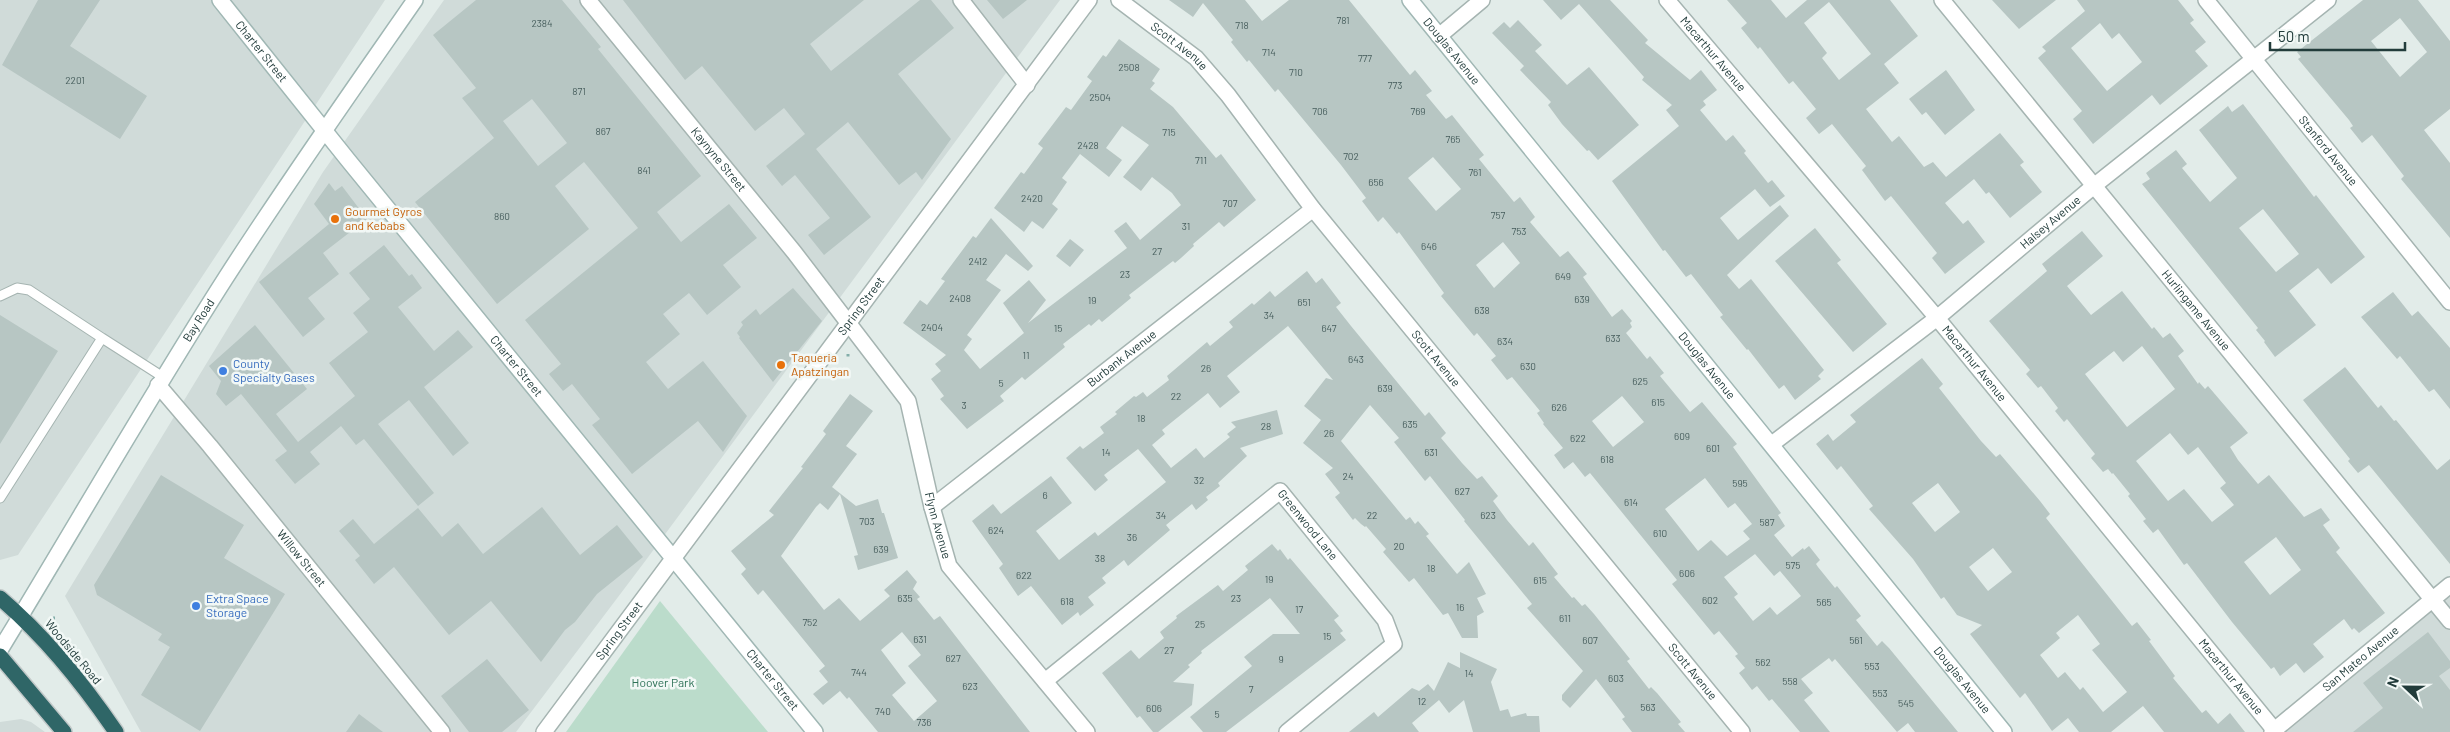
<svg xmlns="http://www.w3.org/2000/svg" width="2450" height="732" viewBox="0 0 2450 732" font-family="Barlow,sans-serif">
<rect width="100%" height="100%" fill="#e2ece9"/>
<!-- built -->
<path fill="#d0dbd9" d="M0 0H385L18 555 0 560Z
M444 0H1060L646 560 516 732H141L65 596 323 172Z
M2450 593V732H2281Z
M21 719 31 722 45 732H0V722Z"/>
<!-- green -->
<path fill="#bbdccb" d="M660 601 768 732H566Z"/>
<!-- building -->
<path fill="#b7c6c3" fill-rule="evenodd" d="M38 0H100L70 46 147 96 120 139 2 65Z
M476 0H562L601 47 598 49 701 176 657 212 681 242 729 204 757 238 723 265 741 287 707 315 689 293 663 314 680 334 646 362 668 389 703 361 747 416 723 452 698 421 632 474 592 425 600 419 572 384 563 391 549 374 561 364 525 320 638 228 584 162 555 186 589 229 497 304 415 202 494 138 462 98 476 88 433 35ZM532 99 567 143 538 166 503 121Z
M623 0H864L810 44 831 71 920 0H931L954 28 898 74 951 139 922 180 916 172 899 185 848 122 816 149 871 217 824 255 808 235 830 218 795 175 782 186 766 166 805 134 784 108 755 131 702 66 685 80Z
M987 0H1027L1003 19Z
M1169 0H1245L1262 21 1289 0H1349L1410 75 1415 70 1432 91 1426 95 1446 119 1452 115 1484 155 1479 159 1514 202 1520 197 1535 217 1530 222 1560 257 1568 251 1587 274 1583 277 1612 317 1622 309 1632 321 1630 323 1632 327 1626 333 1647 359 1650 356 1664 373 1660 376 1690 412 1702 402 1737 444 1733 447 1781 513 1778 515 1785 526 1774 535 1792 557 1803 548 1804 550 1809 546 1820 560 1816 564 1818 567 1835 588 1837 586 1861 616 1856 620 1877 646 1882 641 1889 648 1958 732H1915L1908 723 1897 732 1835 659 1832 662 1829 658 1801 679 1813 693 1804 700 1830 732H1800L1772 699 1769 701 1757 686 1752 690 1739 673 1745 668 1735 656 1738 654 1719 631 1714 635 1672 584 1677 580 1590 473 1585 477 1573 462 1564 469 1554 455 1563 448 1543 424 1544 423 1537 413 1540 411 1512 377 1507 380 1491 360 1496 356 1477 333 1474 336 1441 296 1444 293 1399 232 1397 234 1383 217 1378 222 1362 201 1366 198 1341 165 1278 89 1275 92 1249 60 1247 62 1231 42 1233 40 1203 3 1193 17ZM1433 157 1461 189 1436 211 1408 178ZM1503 242 1520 263 1494 288 1476 265ZM1622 396 1644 422 1613 447 1592 421ZM1705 478 1728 508 1735 503 1752 524 1743 531 1750 539 1727 556 1711 540 1698 551 1665 509ZM1755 554 1774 576 1780 571 1801 596 1777 615 1770 607 1753 621 1734 597 1738 594 1724 577Z
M1543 0H1610L1648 40 1645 43 1690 80 1701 70 1717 90 1703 101 1706 105 1700 110 1726 141 1733 135 1746 151 1744 153 1768 183 1772 180 1785 196 1770 207 1755 189 1720 218 1738 240 1780 205 1789 216 1727 275 1739 289 1751 279 1824 370 1818 376 1821 379 1795 400 1784 385 1779 389 1748 349 1747 350 1720 317 1723 315 1691 274 1686 277 1665 250 1663 251 1612 181 1679 126 1666 110 1672 105 1642 80 1644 77 1579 4 1561 20Z
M1727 0H1771L1786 18 1807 0H1890L1918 36 1884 64 1899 83 1866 109 1892 142 1899 136 1924 167 1933 162 1946 177 2000 133 2024 162 2020 165 2042 192 2010 218 1989 192 1986 194 1974 179 1945 203 1963 224 1968 220 1985 242 1945 274 1932 258 1937 253 1891 196 1885 201 1862 170 1866 166 1832 124 1819 134 1806 118 1816 109 1793 81 1789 84 1760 47 1758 49 1741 28 1747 23ZM1829 2 1871 54 1839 80 1822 58 1827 53 1804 23Z
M1992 0H2056L2019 29Z
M2077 0H2178L2194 20 2190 23 2206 42 2195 51 2208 66 2160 105 2152 95 2093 144 2073 119 2082 111 2038 58 2046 51 2042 47 2085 11ZM2100 23 2112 39 2119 33 2142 62 2107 91 2071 48Z
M2363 0H2418L2450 41V109L2424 130 2450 163V238L2401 179 2404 176 2372 135 2362 143 2350 128 2353 126 2349 120 2298 59 2301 57 2297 52ZM2400 18 2427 52 2400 77 2371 41Z
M1518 20 1542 45 1535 51 1567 85 1589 67 1639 125 1598 160 1589 150 1587 151 1562 124 1548 105 1551 102 1520 70 1524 66 1492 33 1504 22 1510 28Z
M1119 39 1160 69 1152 81 1155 83 1150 89 1173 107 1216 158 1221 154 1256 200 1224 227 1219 222 1193 244 1194 246 1181 258 1175 263 1173 261 1129 295 1131 298 1102 322 1099 319 1091 326 1089 324 1063 344 1065 347 1025 380 1022 377 1000 396 1004 401 967 429 940 399 944 396 931 379 941 371 935 364 946 355 903 323 920 300 927 305 945 281 941 279 973 236 976 238 991 218 1033 266 1028 271 1006 254 986 280 1001 290 967 335 972 339 964 350 980 369 1024 333 1003 303 1029 280 1046 300 1028 323 1127 248 1114 231 1126 222 1140 240 1181 205 1172 193 1152 177 1141 191 1123 177 1149 145 1122 126 1106 148 1122 160 1109 177 1080 154 1062 178 1067 182 1052 204 1058 209 1043 229 1032 221 1024 232 994 208 1021 172 1024 174 1043 148 1038 144 1066 107 1071 110 1092 81 1087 77 1103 55 1106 57Z
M1946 70 1975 110 1945 135 1926 112 1922 115 1909 99Z
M2243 104 2314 197 2316 195 2365 257 2331 284 2318 268 2289 291 2316 325 2275 357 2264 342 2265 341 2256 330 2258 328 2142 184 2150 179 2146 173 2176 150 2187 164 2182 168 2210 202 2237 178 2199 130 2228 106 2232 112ZM2263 209 2299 254 2276 272 2239 228Z
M329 183 335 191 342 186 367 219 323 253 339 274 308 298 325 319 303 337 259 282 329 224 314 204Z
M1815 228 1841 260 1837 263 1887 324 1853 352 1775 261Z
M2082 231 2103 256 2067 286 2091 315 2122 291 2152 329 2154 327 2163 338 2170 333 2184 351 2178 356 2198 384 2199 382 2205 389 2208 386 2248 433 2230 447 2238 460 2258 484 2269 475 2304 517 2321 508 2330 520 2323 525 2340 548 2336 552 2385 613 2359 633 2354 628 2352 630 2344 619 2313 644 2324 657 2304 673 2296 663 2280 676 2274 667 2271 669 2232 622 2187 563 2184 565 2158 529 2153 533 2143 521 2146 519 2128 496 2130 494 2113 473 2112 474 2108 469 2103 472 2091 458 2095 454 2067 419 2064 422 2055 411 2058 408 2041 386 2038 388 2026 374 2030 370 1989 321 2047 271 2042 264ZM2142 346 2175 389 2127 427 2085 374 2114 351 2123 362ZM2170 433 2188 455 2198 447 2226 483 2220 488 2234 505 2212 522 2184 489 2168 501 2136 461ZM2276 537 2301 570 2270 595 2244 562Z
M1070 239 1084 250 1070 267 1056 256Z
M384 245 409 276 412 274 422 288 398 307 434 351 458 330 473 347 424 387 469 443 453 456 409 400 378 424 434 493 418 506 364 439 356 445 341 426 310 452 320 464 295 484 275 460 287 451 241 394 226 406 216 394 221 381 209 366 255 325 307 389 276 414 298 442 355 396 329 363 368 332 353 313 370 299 349 273Z
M1307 271 1316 283 1322 278 1341 303 1336 307 1351 326 1425 416 1429 412 1446 433 1441 438 1462 463 1477 479 1482 476 1498 496 1493 501 1507 520 1529 546 1533 542 1558 574 1554 577 1572 598 1574 597 1582 606 1585 604 1594 614 1630 659 1627 661 1649 689 1651 687 1657 693 1681 722 1678 724 1685 732H1632L1622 719 1625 717 1596 679 1570 708 1562 700V695L1583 671 1527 608 1532 604 1464 521 1465 520 1430 476 1425 481 1394 442 1399 438 1370 405 1341 441 1406 520 1410 517 1415 524 1418 521 1429 534 1426 536 1457 574 1469 562 1486 594 1477 598 1484 612 1477 616 1478 638H1462L1448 613 1443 615 1414 578 1409 582 1383 552 1386 549 1366 526 1365 527 1361 524 1355 518 1353 520 1335 497 1340 493 1325 474 1333 468 1303 443 1321 420 1304 406 1326 378 1333 380 1288 326 1227 376 1240 392 1220 408 1208 393 1162 430 1165 434 1152 445 1171 468 1196 448 1204 458 1230 437 1227 434 1236 427 1231 422 1277 410 1283 434 1240 448 1247 456 1218 483 1220 486 1206 497 1208 500 1196 510 1192 504 1166 525 1170 530 1128 566 1124 560 1102 578 1106 583 1088 597 1094 605 1080 616 1078 612 1062 625 1031 586 1018 596 999 568 1003 564 972 521 993 504 1001 514 1051 476 1072 503 1036 531 1059 560 1095 532 1098 536 1166 482 1138 449 1104 475 1108 480 1095 491 1066 458 1080 446 1083 449 1104 433 1100 427 1117 414 1115 412 1134 396 1136 397 1143 392 1147 397 1169 380 1167 376 1207 342 1210 346 1233 327 1229 322 1252 303 1254 305 1270 291 1275 297Z
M793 288 822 321 773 382 739 338 740 337 737 333 743 325 741 322 756 309 760 315Z
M2393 292 2412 316 2418 311 2450 348V409L2434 389 2429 392 2400 356 2397 359 2361 317Z
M0 315 58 351 0 444Z
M1922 358 1943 384 1939 388 1981 441 1996 457 2000 454 2040 501 2050 514 2046 518 2132 626 2137 622 2151 640 2149 641 2175 676 2173 678 2202 713 2206 710 2218 724 2230 713 2245 732H2164L2143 706 2111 732H2079L2068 718 2052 731 2025 693 2020 698 1970 634 1982 625 1957 615 1944 597 1941 599 1913 559 1869 509 1873 506 1841 466 1837 470 1816 444 1828 434 1833 441 1856 422 1850 415ZM1938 483 1960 512 1935 532 1912 503ZM1993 548 2012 572 1988 591 1969 567ZM2078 615 2100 644 2092 650 2127 692 2103 712 2083 687 2080 690 2065 672 2058 678 2040 655 2060 638 2056 633Z
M2345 367 2378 408 2381 405 2394 421 2396 420 2437 470 2450 459V564L2369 465 2358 473 2348 461 2350 459 2303 400Z
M850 394 873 411 846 446 857 454 832 487 856 506 878 499 882 513H884L898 558 858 570 854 556 858 555 840 494 828 510 820 503 816 507 781 556 824 610 839 598 860 621 890 596 884 590 907 570 917 582 913 589 920 597 917 599 934 620 940 616 1030 732H878L849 697 847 699 840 691 823 705 813 694 828 682 819 671 825 666 763 590 758 595 741 574 746 569 731 551 774 515 769 511 803 468 801 467 826 434 823 431ZM902 632 921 655 908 666 937 701 914 721 892 695 906 683 881 650Z
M161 475 244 525 224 558 285 594 200 731 141 695 170 647 158 640 162 634 97 595 94 585Z
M542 507 580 555 617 525 643 557 597 594 575 622 565 630 541 662 491 601 449 635 394 567 374 584 355 560 360 556 339 531 353 519 374 544 418 508 442 537 458 523 483 554Z
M1272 544 1278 551 1280 549 1288 560 1290 558 1339 616 1334 620 1343 631 1340 633 1346 640 1226 732H1203L1190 717 1252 666 1244 657 1273 634H1300L1270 598 1201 651 1202 653 1188 665 1190 667 1173 682 1194 684 1192 705 1158 732H1153L1140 716 1137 718 1102 673 1131 650 1139 659 1164 638 1160 632 1177 618 1176 616 1218 585 1223 591 1248 570 1245 566Z
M2428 632 2450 661V668L2439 676 2450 690V732H2353L2383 708 2363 683Z
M1460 652 1497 669 1491 682 1500 711 1508 709 1511 717 1526 713 1527 716H1539L1540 732H1473L1464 700 1449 713 1439 700 1412 723 1419 732H1349L1374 712 1378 717 1412 688 1419 691 1428 684 1434 691 1448 662 1460 668Z
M487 659 529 710 502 732H469L441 696Z
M359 714 383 732H346Z"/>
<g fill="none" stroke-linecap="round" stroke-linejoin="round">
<defs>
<path id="lane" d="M0 296 17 288 29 290 102 338
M0 498 102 338 163 377"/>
<g id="street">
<path id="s1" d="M588 0 794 252 908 401 932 507 949 566 1087 732"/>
<path d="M961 0 1027 85"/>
<path id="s2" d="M1119 0 1196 58 1228 95 1313 209 1742 732"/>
<path id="s3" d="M1667 0 1937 318 2276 732"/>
<path id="s4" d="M1942 0 2450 621"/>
<path id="s5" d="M2206 0 2450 302"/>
<path d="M1439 36 1482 0"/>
<path id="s6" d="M158 385 210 446 442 732"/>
<path id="s7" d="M1772 444 1937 318 2095 185 2328 0"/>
<path id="s8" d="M932 507 1313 209"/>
<path id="s9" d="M1045 681 1280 491 1385 620 1394 644 1287 732"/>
<path id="s10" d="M544 732 1089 0"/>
<path id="s11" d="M2272 732 2450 585"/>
</g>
<g id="secondary">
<path id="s12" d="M220 0 348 160 815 732"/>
<path id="s13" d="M1410 0 2004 732"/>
<path id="s14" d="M0 650C75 527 147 401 225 279 286 184 351 92 415 0"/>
</g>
<path id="highway" d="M0 598C46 637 82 682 116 732
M0 656 64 732"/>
</defs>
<!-- lane casing -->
<use href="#lane" stroke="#a5b4b1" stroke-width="11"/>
<!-- street casing -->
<use href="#street" stroke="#a5b4b1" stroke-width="18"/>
<!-- secondary casing -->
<use href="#secondary" stroke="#a0b7b4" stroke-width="18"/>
<!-- highway casing -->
<use href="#highway" stroke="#c1c8c8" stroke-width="18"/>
<!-- path -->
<path stroke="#83aeaa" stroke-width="3" stroke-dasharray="2.5 4" stroke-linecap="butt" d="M848 354V360
M53 618H55"/>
<!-- lane -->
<use href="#lane" stroke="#fff" stroke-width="9"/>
<!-- street -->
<use href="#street" stroke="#fff" stroke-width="15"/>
<!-- secondary -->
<use href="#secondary" stroke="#fff" stroke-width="15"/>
<!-- highway -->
<use href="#highway" stroke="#2f6667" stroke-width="15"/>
</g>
<!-- markers -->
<g fill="#e8710a" stroke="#f2f8f6" stroke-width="2">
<circle cx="335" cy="219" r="5"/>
<circle cx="781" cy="365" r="5"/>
</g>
<g fill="#3f7fe0" stroke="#f2f8f6" stroke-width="2">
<circle cx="223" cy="371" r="5"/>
<circle cx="196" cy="606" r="5"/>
</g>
<g text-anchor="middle" stroke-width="5" stroke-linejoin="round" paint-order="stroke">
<!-- number labels -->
<g font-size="10" fill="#475e5d">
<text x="1343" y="24">781</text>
<text x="542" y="27">2384</text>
<text x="1242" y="29">718</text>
<text x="1269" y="56">714</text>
<text x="1365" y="62">777</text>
<text x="1129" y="71">2508</text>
<text x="1296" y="76">710</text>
<text x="75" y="84">2201</text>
<text x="1395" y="89">773</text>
<text x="579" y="95">871</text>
<text x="1100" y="101">2504</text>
<text x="1320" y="115">706</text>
<text x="1418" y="115">769</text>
<text x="603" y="135">867</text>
<text x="1169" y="136">715</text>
<text x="1453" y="143">765</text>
<text x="1088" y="149">2428</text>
<text x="1351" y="160">702</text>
<text x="1201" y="164">711</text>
<text x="644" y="174">841</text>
<text x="1475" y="176">761</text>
<text x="1376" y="186">656</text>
<text x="1032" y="202">2420</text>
<text x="1230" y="207">707</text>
<text x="1498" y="219">757</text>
<text x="502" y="220">860</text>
<text x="1186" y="230">31</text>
<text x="1519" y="235">753</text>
<text x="1429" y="250">646</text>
<text x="1157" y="255">27</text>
<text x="978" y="265">2412</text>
<text x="1125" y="278">23</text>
<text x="1563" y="280">649</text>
<text x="960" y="302">2408</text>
<text x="1582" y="303">639</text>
<text x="1092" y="304">19</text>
<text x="1304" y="306">651</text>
<text x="1482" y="314">638</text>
<text x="1269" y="319">34</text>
<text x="932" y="331">2404</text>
<text x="1058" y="332">15</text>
<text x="1329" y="332">647</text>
<text x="1613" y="342">633</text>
<text x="1505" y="345">634</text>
<text x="1026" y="359">11</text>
<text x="1356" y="363">643</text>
<text x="1528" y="370">630</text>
<text x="1206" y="372">26</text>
<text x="1640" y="385">625</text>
<text x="1001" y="387">5</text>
<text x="1385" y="392">639</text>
<text x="1176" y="400">22</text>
<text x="1658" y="406">615</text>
<text x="964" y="409">3</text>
<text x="1559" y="411">626</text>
<text x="1141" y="422">18</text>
<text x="1410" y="428">635</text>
<text x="1266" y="430">28</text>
<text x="1329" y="437">26</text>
<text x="1682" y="440">609</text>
<text x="1578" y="442">622</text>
<text x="1713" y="452">601</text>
<text x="1106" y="456">14</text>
<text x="1431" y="456">631</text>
<text x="1607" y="463">618</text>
<text x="1348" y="480">24</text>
<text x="1199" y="484">32</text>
<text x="1740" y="487">595</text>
<text x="1462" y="495">627</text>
<text x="1045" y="499">6</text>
<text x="1631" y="506">614</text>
<text x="1161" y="519">34</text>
<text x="1372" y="519">22</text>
<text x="1488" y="519">623</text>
<text x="867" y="525">703</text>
<text x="1767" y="526">587</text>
<text x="996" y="534">624</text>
<text x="1660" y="537">610</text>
<text x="1132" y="541">36</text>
<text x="1399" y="550">20</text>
<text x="881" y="553">639</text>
<text x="1100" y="562">38</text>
<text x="1793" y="569">575</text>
<text x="1431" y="572">18</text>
<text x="1687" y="577">606</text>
<text x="1024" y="579">622</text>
<text x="1269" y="583">19</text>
<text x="1540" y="584">615</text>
<text x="905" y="602">635</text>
<text x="1236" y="602">23</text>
<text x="1710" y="604">602</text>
<text x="1067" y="605">618</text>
<text x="1824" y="606">565</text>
<text x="1460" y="611">16</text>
<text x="1299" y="613">17</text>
<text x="1565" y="622">611</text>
<text x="810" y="626">752</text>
<text x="1200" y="628">25</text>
<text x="1327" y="640">15</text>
<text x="920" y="643">631</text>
<text x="1590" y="644">607</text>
<text x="1856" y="644">561</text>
<text x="1169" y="654">27</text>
<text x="953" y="662">627</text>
<text x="1281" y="663">9</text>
<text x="1763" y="666">562</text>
<text x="1872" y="670">553</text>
<text x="859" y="676">744</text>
<text x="1469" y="677">14</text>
<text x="1616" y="682">603</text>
<text x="1790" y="685">558</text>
<text x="970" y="690">623</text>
<text x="1251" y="693">7</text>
<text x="1880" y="697">553</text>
<text x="1422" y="705">12</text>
<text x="1906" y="707">545</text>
<text x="1648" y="711">563</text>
<text x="1154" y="712">606</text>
<text x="883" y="715">740</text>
<text x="1217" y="718">5</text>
<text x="924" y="726">736</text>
</g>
<!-- street labels -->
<g font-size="12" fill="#223c3b" stroke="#f2f8f6">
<text dy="4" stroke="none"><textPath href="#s2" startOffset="76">Scott Avenue</textPath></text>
<text dy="4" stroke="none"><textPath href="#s12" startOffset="66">Charter Street</textPath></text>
<text dy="4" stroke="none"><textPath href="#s13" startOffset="66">Douglas Avenue</textPath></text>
<text dy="4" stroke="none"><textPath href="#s3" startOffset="71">Macarthur Avenue</textPath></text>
<text dy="4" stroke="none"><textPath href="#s5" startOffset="194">Stanford Avenue</textPath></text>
<text dy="4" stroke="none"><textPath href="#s1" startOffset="206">Kaynyne Street</textPath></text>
<text dy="4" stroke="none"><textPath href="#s7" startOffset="356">Halsey Avenue</textPath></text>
<text dy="4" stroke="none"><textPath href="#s10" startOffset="531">Spring Street</textPath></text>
<text dy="4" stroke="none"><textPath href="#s4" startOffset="401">Hurlingame Avenue</textPath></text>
<text dy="4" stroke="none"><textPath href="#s14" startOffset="385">Bay Road</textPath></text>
<text dy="4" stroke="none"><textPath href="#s8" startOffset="241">Burbank Avenue</textPath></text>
<text dy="4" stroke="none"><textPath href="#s2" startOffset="481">Scott Avenue</textPath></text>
<text dy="4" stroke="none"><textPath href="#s3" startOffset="476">Macarthur Avenue</textPath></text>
<text dy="4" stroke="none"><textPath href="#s13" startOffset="471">Douglas Avenue</textPath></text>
<text dy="4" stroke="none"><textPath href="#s12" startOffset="471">Charter Street</textPath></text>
<text dy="4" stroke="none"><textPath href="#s1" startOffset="641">Flynn Avenue</textPath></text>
<text dy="4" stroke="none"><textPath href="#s9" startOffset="346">Greenwood Lane</textPath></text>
<text dy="4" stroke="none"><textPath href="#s6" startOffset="225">Willow Street</textPath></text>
<text dy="4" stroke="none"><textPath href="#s10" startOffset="126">Spring Street</textPath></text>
<text transform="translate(73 652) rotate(50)" y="4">Woodside Road</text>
<text dy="4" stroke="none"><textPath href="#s11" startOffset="115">San Mateo Avenue</textPath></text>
<text dy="4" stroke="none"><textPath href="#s2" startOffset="886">Scott Avenue</textPath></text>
<text dy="4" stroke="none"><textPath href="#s3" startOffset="881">Macarthur Avenue</textPath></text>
<text dy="4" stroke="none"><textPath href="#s12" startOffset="876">Charter Street</textPath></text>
<text dy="4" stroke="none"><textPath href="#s13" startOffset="876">Douglas Avenue</textPath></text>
</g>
<!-- food labels -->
<g font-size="12" fill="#c56008" stroke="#f2f8f6" text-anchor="start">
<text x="345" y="216">Gourmet Gyros<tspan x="345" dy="14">and Kebabs</tspan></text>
<text x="791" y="362">Taqueria<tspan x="791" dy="14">Apatzingan</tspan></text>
</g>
<!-- shop labels -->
<g font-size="12" fill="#366cbe" stroke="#f2f8f6" text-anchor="start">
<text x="233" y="368">County<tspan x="233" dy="14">Specialty Gases</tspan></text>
<text x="206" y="603">Extra Space<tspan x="206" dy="14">Storage</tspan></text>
</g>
<!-- park labels -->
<g font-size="12" fill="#2e7257" stroke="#f2f8f6">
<text x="663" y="687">Hoover Park</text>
</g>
</g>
<!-- north arrow -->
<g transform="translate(2405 687) rotate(292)" stroke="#f2f8f6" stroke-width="4" paint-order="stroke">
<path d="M0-4L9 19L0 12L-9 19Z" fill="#223c3b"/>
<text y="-8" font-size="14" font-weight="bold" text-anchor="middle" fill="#223c3b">N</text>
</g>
<!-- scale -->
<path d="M2270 42v8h135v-8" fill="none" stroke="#223c3b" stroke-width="2.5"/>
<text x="2278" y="42" font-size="15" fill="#223c3b" stroke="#f2f8f6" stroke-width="4" paint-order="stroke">50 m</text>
</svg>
